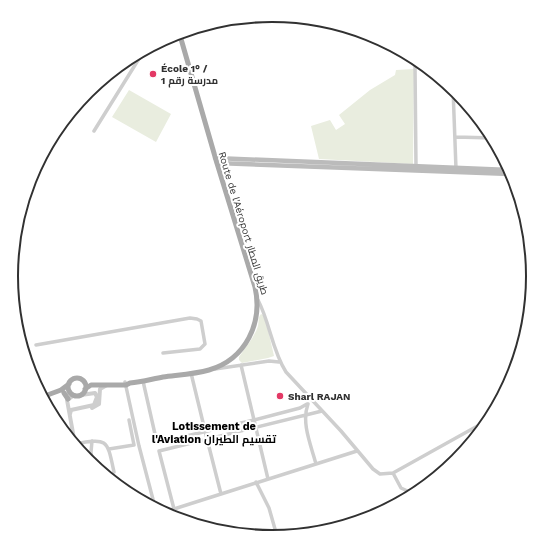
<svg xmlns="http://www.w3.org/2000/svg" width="544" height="551" viewBox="0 0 544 551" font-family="'Work Sans',Cairo,sans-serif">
<rect width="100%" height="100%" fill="#fff"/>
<!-- green -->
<path fill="#e9eddf" d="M414 69 413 164 319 159 311 126 330 120 336 130 345 124 339 115 370 90 395 75 396 70Z
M129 90 171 114 156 142 112 117Z
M261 314 263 315 266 321 274 356 268 358 242 363 239 360V357C246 347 254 338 258 326 259 321 258 317 261 314Z"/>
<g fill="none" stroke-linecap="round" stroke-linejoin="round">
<!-- minor -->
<path stroke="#cecece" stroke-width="3.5" d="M415 64 416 167
M453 88 456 169
M94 131 145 49
M456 137 493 138
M258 300C270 323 272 350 286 372L341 431 373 469 380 474 393 473 490 419
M36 345 190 318 197 319 201 321 205 344 200 349 163 353
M241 365 268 479
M215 369 269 361 279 362
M191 373 207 439 221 494 316 464C311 445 301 423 308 404
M143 381 157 443 254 420 300 408 307 404
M125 382 139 446 155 507
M92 441 91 452 93 465
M74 444C108 438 107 439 114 472
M109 449 134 445 129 420
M316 464 357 451
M393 473 401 488 414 494
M256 482 269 508 277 536
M221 494 174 509 159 451 322 411
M163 512 174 509"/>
<!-- tertiary -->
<path stroke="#cecece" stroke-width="4" d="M74 395 67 400 75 444
M92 408 99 404 100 389 107 385
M70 414 71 410 94 405 97 397 95 393 81 395"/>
<!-- secondary -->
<path stroke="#bbb" stroke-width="4.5" d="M215 158 510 170
M217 163 512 174"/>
<!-- primary -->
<path stroke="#a9a9a9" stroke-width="5" d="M68 387a9 9 0 1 1 18 0a9 9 0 1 1-18 0Z
M85 389 91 385H126L130 383C141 382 152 379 163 377 178 375 195 374 209 370 246 359 263 323 255 287L216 160 179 32
M64 393 68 399
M42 397 61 390 69 384"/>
</g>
<!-- markers -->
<g fill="#e33865" stroke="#fff" stroke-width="1.5">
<circle cx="153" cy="74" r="4"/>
<circle cx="280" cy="396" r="4"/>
</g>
<g text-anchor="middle" stroke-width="4" stroke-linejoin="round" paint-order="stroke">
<!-- poi labels -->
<g font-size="10" font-weight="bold" fill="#313131" stroke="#fff" text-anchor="start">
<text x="161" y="72">École 1° /<tspan x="161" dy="12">مدرسة رقم 1</tspan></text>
<text x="288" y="400">Sharl RAJAN</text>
</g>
<!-- street labels -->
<g font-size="10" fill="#313131" stroke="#fff">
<text transform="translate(244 223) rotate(73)" y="4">Route de l'Aéroport طريق المطار</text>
</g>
<!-- neighbourhood labels -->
<g font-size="11" font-weight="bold" fill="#000" stroke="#fff">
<text x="214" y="430">Lotissement de<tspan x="214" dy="13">l'Aviation تقسيم الطيران</tspan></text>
</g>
</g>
<!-- crop -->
<path d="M0 0H544V551H0ZM18 276a254 254 0 1 1 508 0a254 254 0 1 1-508 0Z" fill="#fff" fill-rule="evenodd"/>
<path fill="none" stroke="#313131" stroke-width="2" d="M18 276a254 254 0 1 1 508 0a254 254 0 1 1-508 0Z"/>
</svg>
